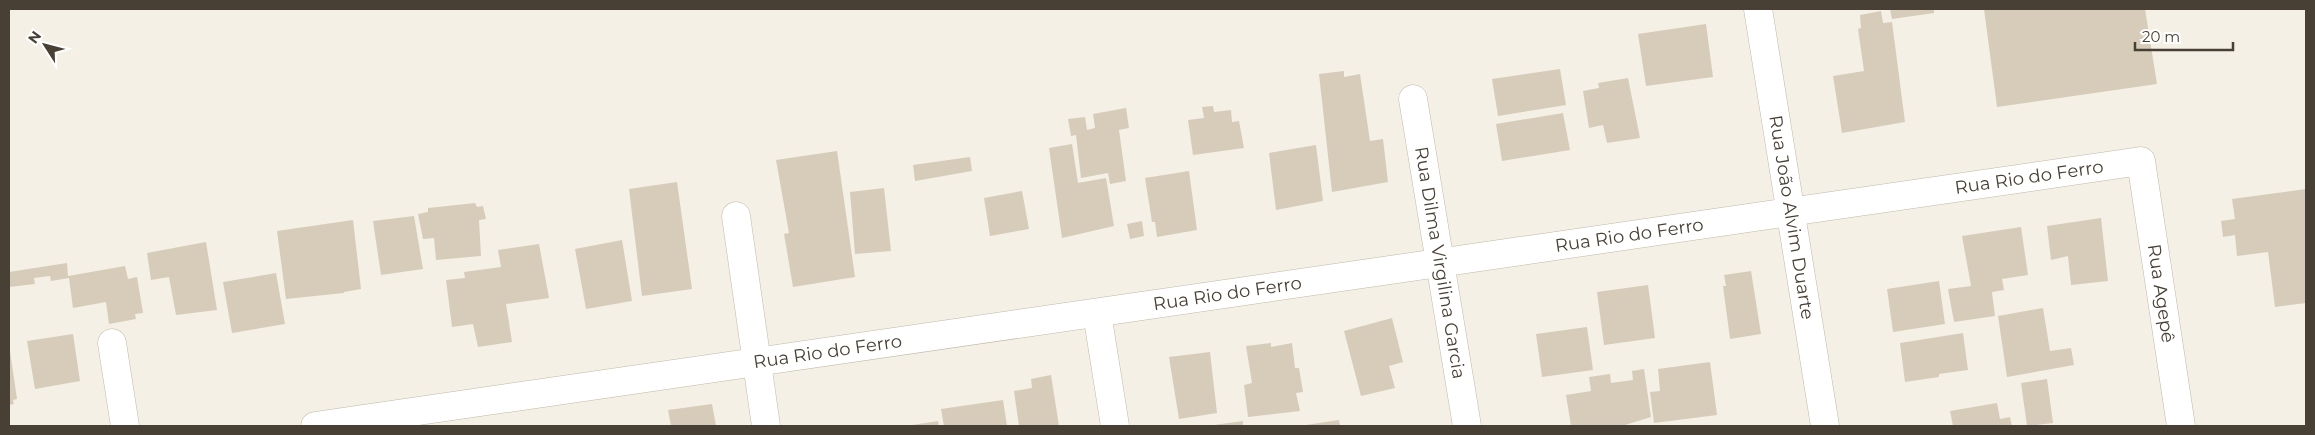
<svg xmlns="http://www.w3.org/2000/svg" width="2315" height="435" viewBox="0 0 2315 435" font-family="Montserrat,sans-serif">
<rect width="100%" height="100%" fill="#f4f0e5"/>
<!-- building -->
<path fill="#d7ccba" d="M1890 9H1934V13L1892 19Z
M1984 9H2145L2157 84 1997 107Z
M1881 11 1883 23 1892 22 1905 122 1842 133 1833 76 1864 71 1858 29 1861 28 1860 15Z
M1706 24 1713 77 1646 86 1638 34Z
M1560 69 1566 105 1498 116 1492 79Z
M1344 71V77L1360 74 1370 141 1383 139 1388 182 1332 192 1319 74Z
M1628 78 1640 138 1607 143 1603 125 1589 128 1583 91 1599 88 1598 83Z
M1213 106 1214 112 1231 110 1232 122 1239 121 1244 148 1193 155 1188 120 1204 118 1202 107Z
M1126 108 1129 128 1119 130 1126 181 1110 184 1108 173 1081 178 1076 135 1071 136 1068 119 1085 117 1087 130 1095 128 1093 114Z
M1563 113 1570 150 1502 161 1496 124Z
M1072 144 1078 183 1106 178 1114 226 1062 238 1049 148Z
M1316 145 1323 201 1276 210 1269 153Z
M837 151 855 277 793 287 784 234 789 233 776 160Z
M970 157 972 171 915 181 913 165Z
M1189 171 1197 230 1157 237 1155 222H1152L1145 178Z
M677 182 692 289 642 296 629 189Z
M884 188 891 251 855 254 850 192Z
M2306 189V303L2275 307 2268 252 2237 256 2235 235 2223 237 2221 221 2235 219 2232 199Z
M1022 191 1029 229 990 236 984 198Z
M475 203 477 207 483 206 486 219 479 220 481 256 436 260 434 238 423 239 418 214 428 212V208Z
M414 216 423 269 381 275 373 221Z
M2101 218 2108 281 2071 285 2068 256 2051 260 2047 226Z
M353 220 361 289 344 292V293L286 299 277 231Z
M1142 221 1144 236 1130 239 1127 224Z
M2021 227 2028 275 2002 279 2004 290 1992 292 1995 316 1954 322 1948 289 1971 286 1962 236Z
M622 240 632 301 586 309 575 249Z
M206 242 217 310 176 315 169 277 151 280 147 253Z
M539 244 549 298 506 304 512 342 478 347 473 324 452 327 446 280 465 278 464 272 501 267 498 250Z
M67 263 68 276 125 266 128 279 137 277 143 313 135 314 136 319 109 324 106 302 73 308 69 278 51 281 50 276 34 278 35 284 9 287V272Z
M1751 271 1761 334 1730 339 1723 286H1726L1724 275Z
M276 273 285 324 232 333 223 282Z
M1939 281 1945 324 1893 332 1887 289Z
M1648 285 1655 338 1604 345 1597 292Z
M2043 308 2050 351 2071 348 2074 365 2007 377 1998 316Z
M1392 318 1403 362 1389 366 1395 388 1361 396 1344 331Z
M1587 327 1593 370 1542 377 1536 334Z
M1963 333 1968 370 1939 374V377L1905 382 1900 343Z
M73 334 80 381 35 389 27 341Z
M1271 343V347L1292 343 1295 368H1299L1303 392 1296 393 1300 411 1248 417 1244 385 1252 383 1246 346Z
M10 351 17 399 13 400 14 404 9 405Z
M1210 352 1217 413 1179 419 1169 357Z
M1710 362 1717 415 1654 423 1650 392 1660 391 1658 369Z
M1644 369 1651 417 1622 426H1571L1566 395 1591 391 1589 377 1610 374 1611 383 1633 380 1632 371Z
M1051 375 1059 426H1019L1014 391 1032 388 1031 379Z
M2047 379 2053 423 2027 426 2021 383Z
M1003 400 1007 426H944L941 409Z
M1997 403 2000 419 2010 417 2012 426H1953L1950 411Z
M712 404 716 426H671L668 410Z
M1339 420 1340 426H1306V425Z
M938 421 939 426H913L912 425Z
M1243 421V426H1214V425Z"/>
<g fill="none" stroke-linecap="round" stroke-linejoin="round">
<defs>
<g id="minor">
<path id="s1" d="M1758 9 1825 426"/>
<path id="s2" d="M1413 99 1467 426"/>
<path d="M736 216 766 426"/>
<path d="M1097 313 1115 426"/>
<path d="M112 343 125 426"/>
<path id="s3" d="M315 426 2141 161 2181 426"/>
</g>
</defs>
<!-- minor casing -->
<use href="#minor" stroke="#c1b8a7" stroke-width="29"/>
<!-- minor -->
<use href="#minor" stroke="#fff" stroke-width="28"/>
</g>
<g text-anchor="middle" stroke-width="4.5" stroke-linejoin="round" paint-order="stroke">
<!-- street labels -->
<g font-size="18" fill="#484034" stroke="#fff">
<text dy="6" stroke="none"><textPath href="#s3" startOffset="1732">Rua Rio do Ferro</textPath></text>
<text dy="6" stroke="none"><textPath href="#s1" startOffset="211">Rua João Alvim Duarte</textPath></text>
<text dy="6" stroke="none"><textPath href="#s3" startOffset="1328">Rua Rio do Ferro</textPath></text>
<text dy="6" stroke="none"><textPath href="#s2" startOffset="166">Rua Dilma Virgilina Garcia</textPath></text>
<text dy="6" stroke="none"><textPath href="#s3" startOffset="922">Rua Rio do Ferro</textPath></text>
<text dy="6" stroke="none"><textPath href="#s3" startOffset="1979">Rua Agepê</textPath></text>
<text dy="6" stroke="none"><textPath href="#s3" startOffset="518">Rua Rio do Ferro</textPath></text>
</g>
</g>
<!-- border -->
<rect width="2315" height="435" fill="none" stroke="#484034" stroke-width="20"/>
<!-- north arrow -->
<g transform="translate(45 45) rotate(306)" stroke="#ffffff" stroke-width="4" paint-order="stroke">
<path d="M0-4L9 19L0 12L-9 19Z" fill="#484034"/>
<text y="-8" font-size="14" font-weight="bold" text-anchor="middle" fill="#484034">N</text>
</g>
<!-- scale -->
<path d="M2135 42v8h98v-8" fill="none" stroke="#484034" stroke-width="2.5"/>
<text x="2142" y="42" font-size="15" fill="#484034" stroke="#ffffff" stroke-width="4" paint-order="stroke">20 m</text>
</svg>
